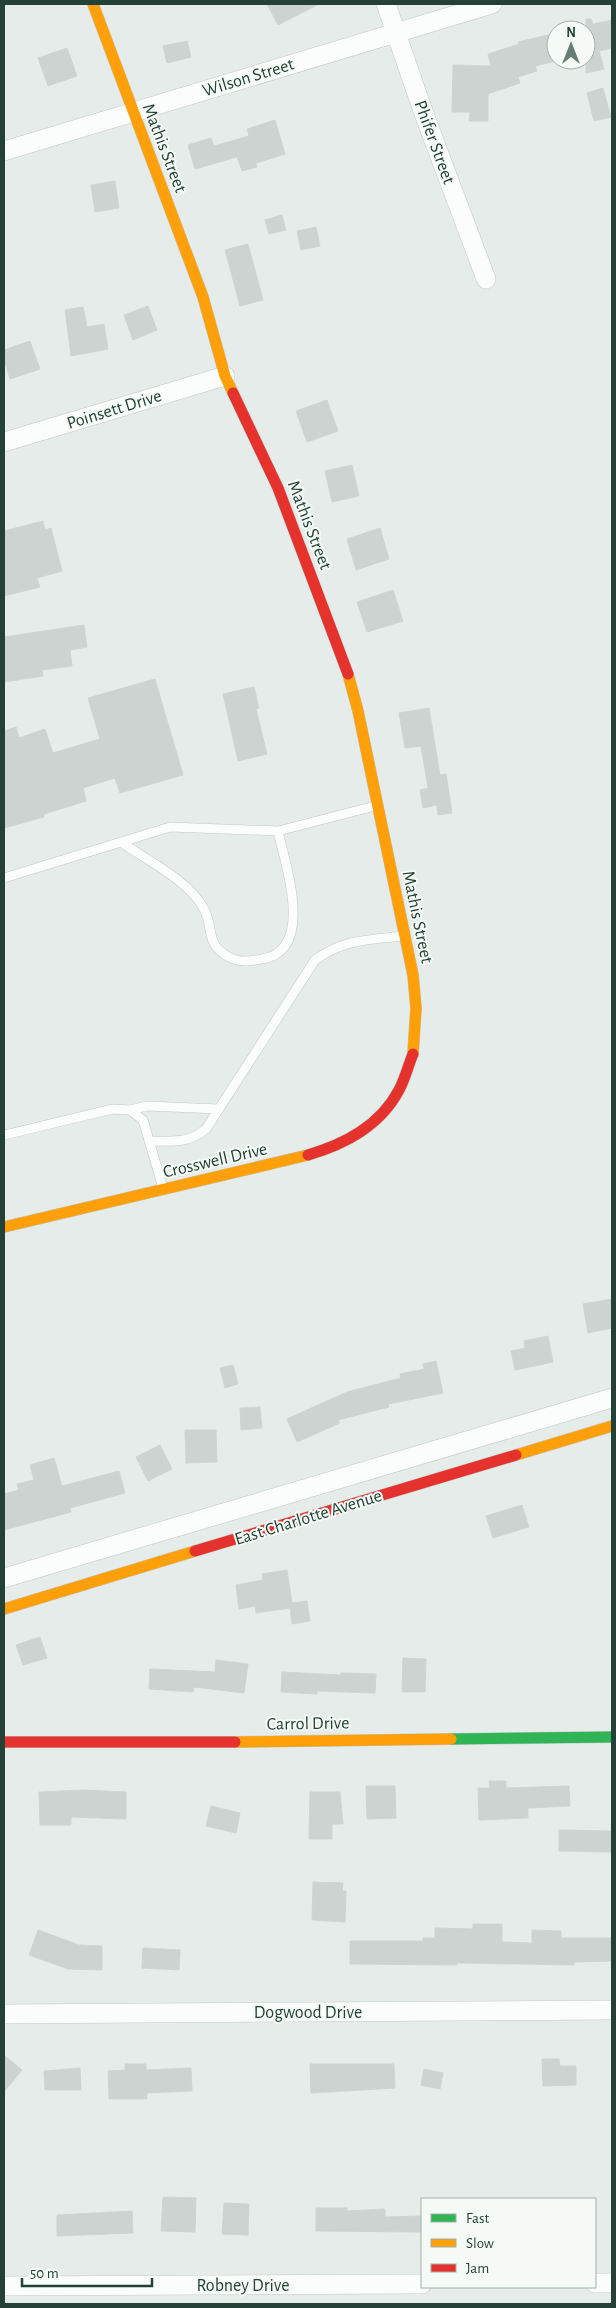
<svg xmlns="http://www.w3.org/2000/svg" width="616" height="2308" viewBox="0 0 616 2308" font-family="'Alegreya Sans',sans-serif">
<rect width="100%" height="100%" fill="#e6ece9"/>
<!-- building -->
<path fill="#cdd3d0" stroke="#cfd5d2" d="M267 4H319L278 25Z
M586 19H591L593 24 612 20V48L599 51 604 69 586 73Z
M556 33V61L535 66 537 71 518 77 520 83 488 94V121H469L470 112H452L453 65 491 66 488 54 519 44 518 42Z
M187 41 191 57 167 63 163 46Z
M67 48 77 76 48 86 38 58Z
M603 88 611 117 594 121 587 93Z
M275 120 285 154 256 163 257 167 242 171 237 157 195 169 188 145 211 138 214 146 249 136 247 129Z
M115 181 119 208 95 212 91 185Z
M282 215 286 230 269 234 265 220Z
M316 227 320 246 301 250 297 231Z
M248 244 263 300 240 306 225 250Z
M148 306 157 330 133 340 124 315Z
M83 307 87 327 104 324 108 349 71 356 65 310Z
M30 341 40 369 10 379 4 359V350Z
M327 400 338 431 307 442 296 411Z
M352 465 359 496 332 502 325 471Z
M43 521 45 530 51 528 62 571 37 578 40 587 4 596V531Z
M380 528 389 559 356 570 347 539Z
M393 590 403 621 367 632 357 602Z
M84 625 87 647 70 650 72 666 42 670 43 676 4 682V637Z
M155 679 183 775 120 793 115 778 83 788 86 801 44 814V817L4 828V731L16 727 19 738 45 729 53 753 100 739 88 698Z
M254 687 259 708 256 709 267 754 238 761 223 694Z
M429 708 440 775 446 774 452 813 438 815 437 805 423 808 420 790 428 788 421 746 405 748 399 713Z
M612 1299V1328L588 1333 583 1304Z
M548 1336 553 1362 515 1370 511 1351 525 1348 524 1341Z
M436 1361 443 1393 388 1404 389 1407 338 1420 340 1423 297 1442 287 1419 347 1392 401 1378 400 1374 424 1369 423 1364Z
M233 1365 238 1384 225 1388 220 1368Z
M260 1407 262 1428 241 1430 240 1408Z
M185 1430H216L217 1462 186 1463Z
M160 1445 172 1469 148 1481 136 1457Z
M54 1458 62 1486 119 1471 125 1493 70 1508 71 1512 4 1530V1494L19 1490 17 1484 34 1480 30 1465Z
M522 1505 529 1527 493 1538 486 1516Z
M287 1570 292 1603 307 1601 310 1621 292 1624 290 1608 256 1613 255 1606 239 1609 236 1585 263 1580 262 1574Z
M40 1637 47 1658 23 1665 16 1645Z
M403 1658 426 1659 425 1692H402Z
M216 1660 248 1664 244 1693 194 1687 193 1692 149 1689 150 1669 215 1672Z
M282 1672 341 1675V1673L376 1674 375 1693 317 1691V1694L281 1692Z
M489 1781H506V1788L569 1786 570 1806 528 1808V1818L479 1820 478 1788H490Z
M366 1786H395L396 1818 367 1819Z
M83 1790 126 1792V1819L71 1817V1825H40L39 1792Z
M310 1792H340L343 1824H332V1839H309Z
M211 1806 240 1813 236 1833 206 1826Z
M559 1830 612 1831V1852L559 1851Z
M313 1882 343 1883 342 1891H346L345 1922 312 1920Z
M473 1924H502V1942L532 1943V1930L561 1931V1938H612V1961L574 1962V1965L457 1963V1965L350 1964V1941H423V1938H435V1928L473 1929Z
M38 1930 79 1945 102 1946V1970L68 1969 29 1955Z
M143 1948 180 1950 179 1970 142 1968Z
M4 2055 22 2070 4 2092Z
M542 2059H559L560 2066H576V2085L543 2086Z
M125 2064H146V2070L191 2068 192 2091 147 2093V2099H109L108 2071 125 2070Z
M310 2064H394L395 2088 311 2093Z
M80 2068 81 2090H45L44 2071Z
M424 2069 443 2073 440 2089 421 2085Z
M163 2197 196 2198 195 2232 161 2231Z
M224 2203 249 2204 248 2235 222 2234Z
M316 2208H347V2211L385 2209V2217L422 2216V2232L316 2231Z
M132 2211 133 2233 57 2236V2215Z"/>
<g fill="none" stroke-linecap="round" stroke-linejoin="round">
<defs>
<path id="lane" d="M121 842C146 860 190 881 204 909 214 928 205 945 229 957 239 963 251 961 262 959 316 951 285 864 278 831
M4 878 170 827 278 831 375 806
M130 1110 143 1120 163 1188
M4 1135 112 1109 130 1110 147 1106 219 1109
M149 1141C172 1141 188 1144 206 1129L315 960C344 939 369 940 403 936"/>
<path id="street" d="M386 4 424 114 486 279
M4 151 492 4
M4 442 225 376
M4 1578 612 1398
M4 2014 612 2010
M595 2283H612
M4 2286 422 2284"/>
<path id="fast" d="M451 1739 612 1737"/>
<path id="slow" d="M93 4 203 297 225 376 233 393
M348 674 358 711 413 975 416 1008 413 1054
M4 1227 308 1155
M516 1455 612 1426
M4 1609 195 1551
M235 1742 451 1739"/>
<path id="jam" d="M233 393 278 488 348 674
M308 1155C345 1144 380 1126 399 1090 405 1079 408 1066 413 1054
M195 1551 516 1455
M4 1742H235"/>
</defs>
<!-- lane casing -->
<use href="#lane" stroke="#c3c9c6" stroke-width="10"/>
<!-- street casing -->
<use href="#street" stroke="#c3c9c6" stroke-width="20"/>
<!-- fast casing -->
<use href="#fast" stroke="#c2c9c6" stroke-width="12"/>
<!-- slow casing -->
<use href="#slow" stroke="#c2c9c6" stroke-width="12"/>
<!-- jam casing -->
<use href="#jam" stroke="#c2c9c6" stroke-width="12"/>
<!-- lane -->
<use href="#lane" stroke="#fbfcfc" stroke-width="9"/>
<!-- street -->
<use href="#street" stroke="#fbfcfc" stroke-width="19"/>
<!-- fast -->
<use href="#fast" stroke="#30b455" stroke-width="11"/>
<!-- slow -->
<use href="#slow" stroke="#ff9f0a" stroke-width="11"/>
<!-- jam -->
<use href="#jam" stroke="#e5322d" stroke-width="11"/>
</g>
<g text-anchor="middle" stroke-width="4" stroke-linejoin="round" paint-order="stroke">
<!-- street labels -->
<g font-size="18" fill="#234136" stroke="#f5faf7">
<text transform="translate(248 77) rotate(-17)" y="6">Wilson Street</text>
<text transform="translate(435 142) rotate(70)" y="6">Phifer Street</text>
<text transform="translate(165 148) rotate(69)" y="6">Mathis Street</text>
<text transform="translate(114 409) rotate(-17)" y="6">Poinsett Drive</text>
<text transform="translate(310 525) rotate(69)" y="6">Mathis Street</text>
<text transform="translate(418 917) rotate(78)" y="6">Mathis Street</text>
<text transform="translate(215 1160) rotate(-13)" y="6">Crosswell Drive</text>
<text transform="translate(308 1517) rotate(-17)" y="6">East Charlotte Avenue</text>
<text transform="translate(308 1723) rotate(-1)" y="6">Carrol Drive</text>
<text x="308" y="2018">Dogwood Drive</text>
<text x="243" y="2291">Robney Drive</text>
</g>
</g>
<!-- border -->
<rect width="616" height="2308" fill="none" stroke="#234136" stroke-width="10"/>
<!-- legend -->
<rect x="421" y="2198" width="175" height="90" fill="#f5faf7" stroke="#a1b0aa"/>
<rect x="431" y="2214" width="25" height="8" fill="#30b455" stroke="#a1b0aa"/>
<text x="466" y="2223" font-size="15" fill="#234136">Fast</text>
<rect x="431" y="2239" width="25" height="8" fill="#ff9f0a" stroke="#a1b0aa"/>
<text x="466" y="2248" font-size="15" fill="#234136">Slow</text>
<rect x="431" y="2264" width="25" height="8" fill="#e5322d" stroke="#a1b0aa"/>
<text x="466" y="2273" font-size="15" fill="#234136">Jam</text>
<!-- north arrow -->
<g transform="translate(571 45)"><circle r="24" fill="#f5faf7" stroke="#a1b0aa"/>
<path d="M0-4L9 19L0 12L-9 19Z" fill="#677d75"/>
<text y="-8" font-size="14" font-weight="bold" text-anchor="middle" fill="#234136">N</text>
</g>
<!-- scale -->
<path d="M22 2278v8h130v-8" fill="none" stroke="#234136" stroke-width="2.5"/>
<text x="30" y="2278" font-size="15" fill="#234136" stroke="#f5faf7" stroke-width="4" paint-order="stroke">50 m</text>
</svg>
